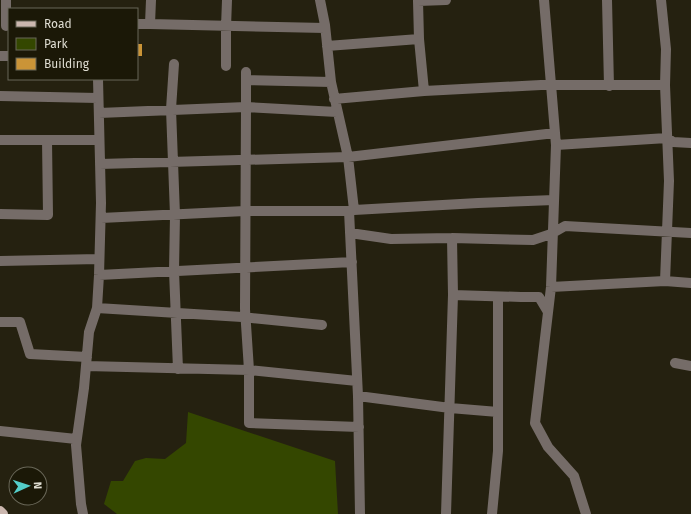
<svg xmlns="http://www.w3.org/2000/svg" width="691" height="514" viewBox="0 0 691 514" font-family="'Fira Sans',sans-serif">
<rect width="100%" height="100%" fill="#252110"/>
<!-- green -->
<path fill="#344700" d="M188 412 335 461 338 514H117L104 504 111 481H123L135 461 146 458 165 459 186 443Z"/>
<!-- building -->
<path fill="#ca9437" d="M137 44H142V56H137Z"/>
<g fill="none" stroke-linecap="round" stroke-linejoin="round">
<!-- minor -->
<path stroke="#756c68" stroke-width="10" d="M6 0V26
M320 0 325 25 331 82 348 157 354 210 349 211 358 396 360 514
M544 0 556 145 551 287 535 423 548 447 574 476 586 514
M607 0 609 86
M661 0 666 49 665 85 669 181 665 281
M137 24H150L151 0
M150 24 325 28
M327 46 419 39
M0 56H9
M174 64 171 109 175 215 174 271 178 369
M226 66V27L227 0
M246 72V107L337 112
M246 80 331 82
M424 91 419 39 418 1 446 0
M0 96 98 98
M334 99 424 91 541 85H665
M99 113 246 107 245 309 249 370V423L359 427
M0 140H99
M556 145 667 138 673 142 691 143
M100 164 348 157 555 133
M354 210 478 203 554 200
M0 214 48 215 47 140
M101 218 245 211H349
M350 233 391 239 452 238 533 240 551 234 565 226 691 233
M0 261 99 259
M99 275 352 262
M551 287 665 281 691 283
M453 295 521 297H539L548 312
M97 308 242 317 322 325
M0 322H20L30 354 87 357
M675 363 691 366
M86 366 249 370 357 381
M358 396 450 408 498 412
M0 431 76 439
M83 514 81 504 76 445 84 388 89 332 97 308 99 275 101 203 98 79
M446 514 453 295 452 238
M492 514 498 451V297"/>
<!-- major -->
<path stroke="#cbb7af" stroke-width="10" d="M0 511 3 514"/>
</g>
<!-- legend -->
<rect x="8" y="8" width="130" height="72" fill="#1b1807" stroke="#696758"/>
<rect x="16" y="21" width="20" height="6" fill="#cbb7af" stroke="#696758"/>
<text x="44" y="28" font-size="12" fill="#dfddd2">Road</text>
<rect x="16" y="38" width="20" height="12" fill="#344700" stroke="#696758"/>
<text x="44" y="48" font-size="12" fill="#dfddd2">Park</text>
<rect x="16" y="58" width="20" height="12" fill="#ca9437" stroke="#696758"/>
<text x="44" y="68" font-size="12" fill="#dfddd2">Building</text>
<!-- north arrow -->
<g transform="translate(28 486) rotate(87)"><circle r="19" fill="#1b1807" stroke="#696758"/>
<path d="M0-3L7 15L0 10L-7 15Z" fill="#54cdc9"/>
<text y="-6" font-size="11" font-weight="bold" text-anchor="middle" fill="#dfddd2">N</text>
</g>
</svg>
